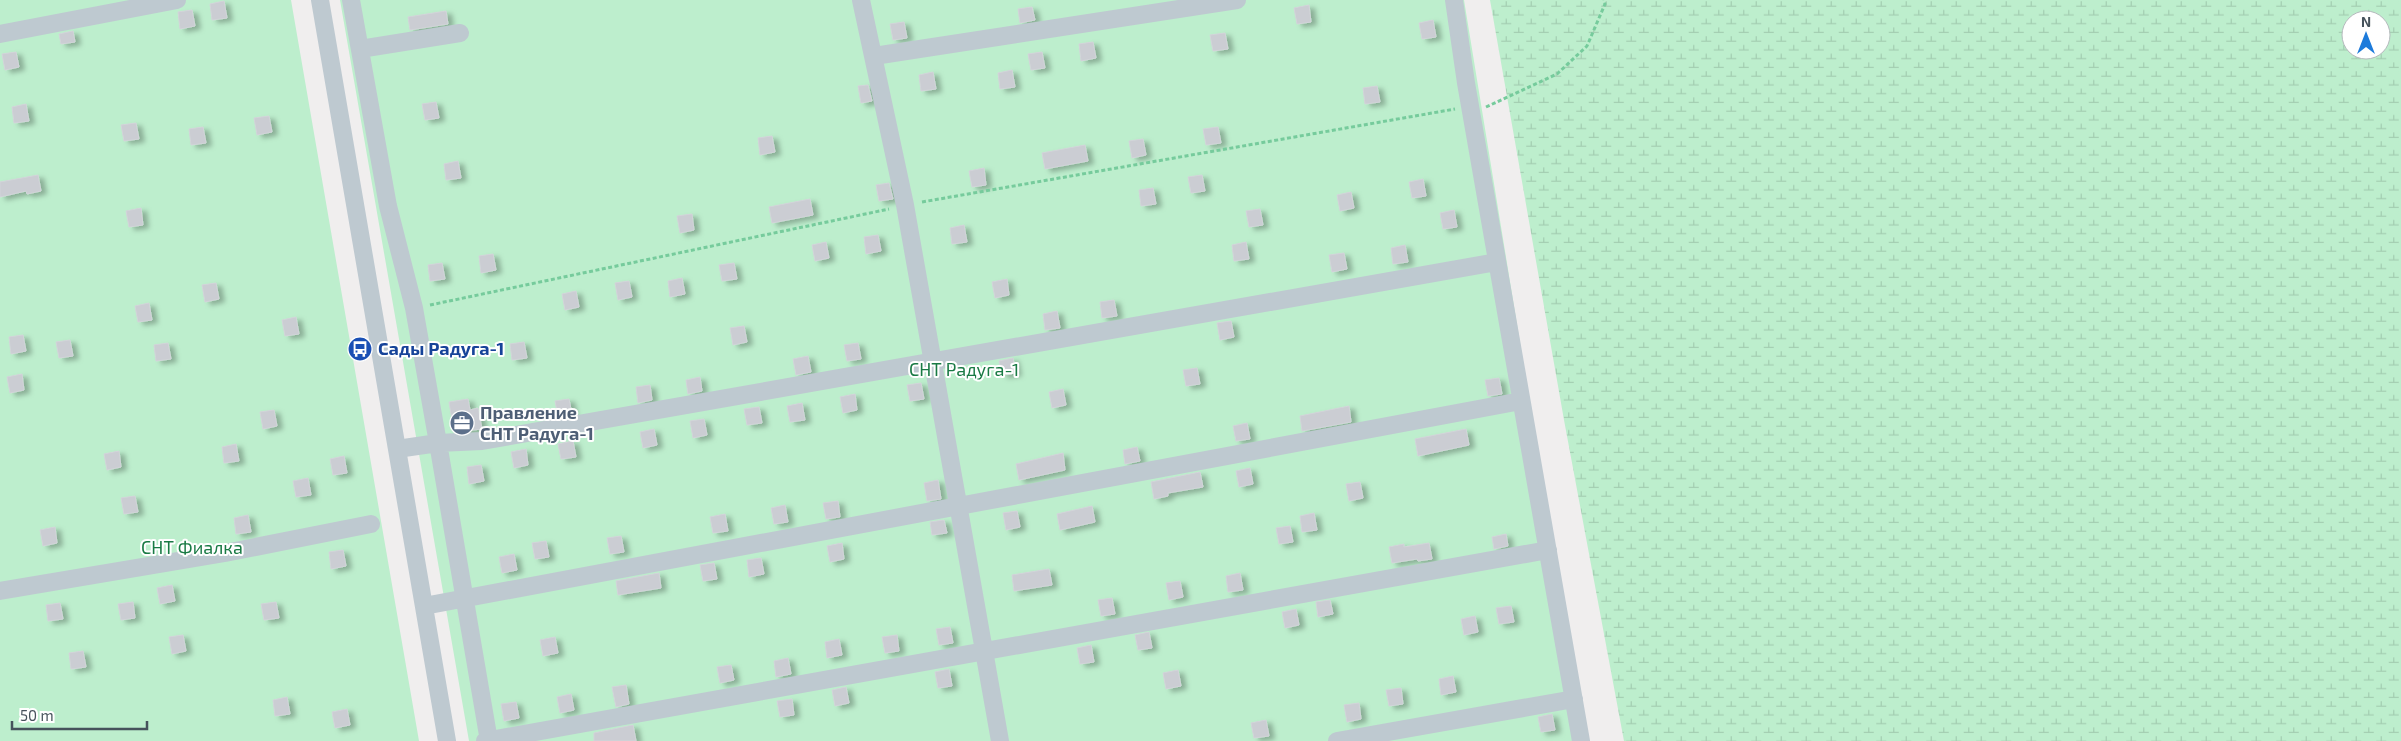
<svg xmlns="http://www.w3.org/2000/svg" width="2401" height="741" viewBox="0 0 2401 741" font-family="'Exo 2',sans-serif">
<defs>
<pattern id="wetland-marsh" width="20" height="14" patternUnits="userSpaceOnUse" patternTransform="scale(1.25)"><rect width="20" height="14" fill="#bdeecd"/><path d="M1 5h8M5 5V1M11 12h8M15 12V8" fill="none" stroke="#a4ceb2"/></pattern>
<filter id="shadow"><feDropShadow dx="5.5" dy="3" stdDeviation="2.5" flood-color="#0004"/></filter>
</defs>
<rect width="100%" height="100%" fill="#f0eeee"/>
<!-- wetland -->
<path fill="url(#wetland-marsh)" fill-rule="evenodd" d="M1490 0H2401V741H1624L1564 420ZM2351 20H2381V50H2351Z"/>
<!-- garden -->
<path fill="#bdeecd" d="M0 0H291L419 741H0Z
M340 0H1464L1585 741H469Z"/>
<!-- building -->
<path fill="#cbcdd3" stroke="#d2d4d9" filter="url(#shadow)" d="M224 1 227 18 212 20 210 4Z
M1309 5 1311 22 1297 24 1294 8Z
M1032 7 1035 20 1020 23 1018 9Z
M192 10 195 26 180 29 178 12Z
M446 11 448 24 410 30 408 17Z
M1433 20 1436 37 1422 39 1419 23Z
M904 22 907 38 893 40 890 24Z
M73 31 75 42 61 44 59 34Z
M1225 33 1228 49 1213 51 1210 35Z
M1093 42 1096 58 1081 61 1079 44Z
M16 52 19 67 5 70 2 54Z
M1042 52 1045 68 1031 70 1028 54Z
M1012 70 1015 87 1000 89 998 73Z
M933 72 936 89 921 91 919 75Z
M868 85 872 101 861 103 858 86Z
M1377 86 1380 102 1365 104 1363 88Z
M436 102 439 118 425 120 422 104Z
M26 104 29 121 14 123 12 107Z
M269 116 272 132 257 135 254 118Z
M136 123 139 139 124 141 121 125Z
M203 127 206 143 191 145 189 129Z
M1218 127 1221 143 1206 145 1203 129Z
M772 136 775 152 760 155 758 138Z
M1143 139 1146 155 1132 158 1129 141Z
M1085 145 1088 161 1045 169 1042 153Z
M458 161 461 178 446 180 444 164Z
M984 168 986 185 972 187 969 171Z
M38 175 41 191 27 194 26 191 0 197V182Z
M1202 175 1205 191 1191 193 1188 177Z
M1423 179 1426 196 1412 198 1409 182Z
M889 183 893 199 879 201 876 185Z
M1153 188 1156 204 1141 206 1139 190Z
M1351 192 1354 208 1340 211 1337 195Z
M810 199 813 215 772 223 769 207Z
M141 208 143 225 129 227 126 211Z
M1260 209 1263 225 1249 227 1246 211Z
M1454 210 1457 227 1443 229 1440 213Z
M692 214 694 230 680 233 677 216Z
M964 225 967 242 952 244 950 228Z
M878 235 881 251 866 254 864 237Z
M826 242 829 258 815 261 812 245Z
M1246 242 1249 259 1234 261 1232 245Z
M1405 245 1408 262 1393 264 1391 248Z
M1344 253 1347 269 1332 272 1329 255Z
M493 254 496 270 481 273 479 256Z
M442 263 445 279 430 281 428 265Z
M734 263 737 279 722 281 719 265Z
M682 278 685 294 670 297 668 281Z
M1007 279 1009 295 995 298 992 282Z
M629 281 632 297 618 300 615 283Z
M216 283 219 299 205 302 202 285Z
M576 291 579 307 565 310 562 294Z
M1114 300 1117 316 1102 318 1100 302Z
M149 303 152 320 138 322 135 306Z
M1057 311 1060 328 1045 330 1043 314Z
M296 317 299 334 285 336 282 320Z
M1231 321 1234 337 1220 340 1217 323Z
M744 326 747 342 733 345 730 328Z
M23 335 26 351 11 354 9 337Z
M70 340 73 356 59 358 56 342Z
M524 342 527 358 512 360 510 344Z
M168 343 171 359 156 361 154 345Z
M858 343 861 359 847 361 844 345Z
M808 356 811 372 796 375 793 359Z
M1013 358 1016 373 1002 375 999 361Z
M1197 368 1200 384 1186 386 1183 370Z
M22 374 24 390 10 393 7 377Z
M700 377 702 391 688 394 686 380Z
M1499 378 1502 394 1488 396 1485 380Z
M921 383 924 399 910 401 907 385Z
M650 385 652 400 638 403 636 387Z
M1063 389 1066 405 1052 408 1049 392Z
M855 394 857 410 843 413 840 397Z
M468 399 470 410 478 408 482 429 454 432 449 402Z
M569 399 572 414 558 417 555 401Z
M802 403 805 420 790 422 787 406Z
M1349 406 1351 422 1302 431 1300 416Z
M759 407 762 423 747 425 744 409Z
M274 410 277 426 263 429 260 412Z
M704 419 707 435 693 438 690 421Z
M1247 423 1250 439 1236 441 1233 426Z
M654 429 657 445 643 448 640 432Z
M1466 429 1469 445 1418 456 1415 439Z
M573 441 576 457 561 459 558 444Z
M236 444 239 461 224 463 222 447Z
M1137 447 1140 461 1125 464 1123 450Z
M526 449 528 465 514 468 511 452Z
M119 451 121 467 107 470 104 454Z
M1063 453 1065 470 1019 480 1016 464Z
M344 456 347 473 333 475 330 459Z
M481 465 484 481 469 484 467 467Z
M1250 468 1253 484 1239 487 1236 471Z
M1200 472 1203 487 1168 493V496L1154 499 1151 482Z
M308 478 311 495 296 497 293 481Z
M938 480 941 499 927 501 924 483Z
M1360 482 1363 498 1349 501 1346 484Z
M135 496 138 512 124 514 121 498Z
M838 501 840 517 826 519 823 503Z
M785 505 788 522 774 524 771 508Z
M1092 506 1095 522 1060 530 1057 514Z
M1017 511 1020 527 1006 530 1003 513Z
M1314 513 1317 530 1302 532 1300 516Z
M725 514 728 531 713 533 710 517Z
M248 515 251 532 236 534 234 518Z
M944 520 947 533 932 535 930 522Z
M1290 526 1293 542 1279 544 1276 528Z
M55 527 57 543 43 546 40 530Z
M1506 534 1508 546 1494 549 1492 537Z
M621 536 624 552 610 554 607 538Z
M546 541 549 557 535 559 532 543Z
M842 543 844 559 830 562 827 546Z
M1429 543 1432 559 1418 561 1417 559 1392 563 1389 547 1404 544V547Z
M343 550 346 566 331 569 329 552Z
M514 554 517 570 502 573 499 557Z
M761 558 764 574 749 577 747 560Z
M714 563 717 579 703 581 700 565Z
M1049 569 1052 585 1014 591 1012 575Z
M659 573 661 588 618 595 616 581Z
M1240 573 1243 590 1228 592 1226 576Z
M1180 581 1183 597 1169 600 1166 583Z
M172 585 175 601 160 604 157 588Z
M1112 598 1115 614 1101 616 1098 600Z
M1330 600 1333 614 1318 617 1316 602Z
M133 602 135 618 121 620 118 604Z
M276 602 279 618 264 620 261 604Z
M60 603 63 619 48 621 46 605Z
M1511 606 1514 622 1499 624 1496 608Z
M1296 609 1299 625 1285 628 1282 612Z
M1475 616 1478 632 1464 635 1461 619Z
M950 627 953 643 939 645 936 629Z
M1149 632 1152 648 1138 650 1135 635Z
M183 635 186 651 172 654 169 637Z
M897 635 899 651 885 653 882 637Z
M555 637 558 653 543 656 540 640Z
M839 639 842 655 827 658 825 642Z
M1091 645 1094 662 1080 664 1077 648Z
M83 651 86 667 71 669 69 653Z
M788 658 791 674 776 677 774 661Z
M731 665 734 680 720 683 717 667Z
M949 669 952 686 938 688 935 672Z
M1178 670 1181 686 1166 689 1163 673Z
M1453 676 1456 692 1441 695 1439 679Z
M626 685 629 704 616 707 612 687Z
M846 687 849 703 835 706 832 690Z
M1401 688 1403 704 1389 706 1386 690Z
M571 694 574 710 560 713 557 697Z
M287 697 290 714 275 716 273 700Z
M792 699 794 715 780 717 777 701Z
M516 702 519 718 504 721 501 704Z
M1359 703 1361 719 1347 722 1344 705Z
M347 709 350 725 335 728 332 712Z
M1552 714 1555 730 1541 732 1538 717Z
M1266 720 1269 736 1254 738 1251 723Z
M633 725 636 741H594V733Z"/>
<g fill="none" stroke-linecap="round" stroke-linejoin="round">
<!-- path -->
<path stroke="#76cb9c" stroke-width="3" stroke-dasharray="4 2.5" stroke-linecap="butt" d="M1486 107 1557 74 1587 46 1605 4 1604 0
M922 202 1455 109
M430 305 889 209"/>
<!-- minor -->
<path stroke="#bec9d0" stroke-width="18" d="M320 0 447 741
M351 0 388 206 414 308 438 443 397 449
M861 0 905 205 1000 741
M1454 0 1466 83 1581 741
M0 34 177 0
M360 49 460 33
M874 56 1237 0
M0 591 225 553 371 524
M424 606 1521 401
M485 741 1548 550
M489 741 438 443 482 441 1497 262
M1337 741 1574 699"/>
</g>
<!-- icons -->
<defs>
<symbol id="bus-disc" viewBox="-11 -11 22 22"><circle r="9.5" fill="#1a4fb4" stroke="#fff"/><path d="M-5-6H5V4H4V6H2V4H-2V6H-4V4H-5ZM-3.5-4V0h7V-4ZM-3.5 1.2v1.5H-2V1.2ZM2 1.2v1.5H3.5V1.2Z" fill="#fff"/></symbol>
<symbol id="office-disc" viewBox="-11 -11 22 22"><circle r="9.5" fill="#5c6f8a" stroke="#fff"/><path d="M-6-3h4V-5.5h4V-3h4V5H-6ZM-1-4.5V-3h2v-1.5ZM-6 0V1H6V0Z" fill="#fff"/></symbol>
</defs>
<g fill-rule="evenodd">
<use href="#bus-disc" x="346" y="335" width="28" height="28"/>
<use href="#office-disc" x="448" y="409" width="28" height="28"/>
</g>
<g text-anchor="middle" stroke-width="4" stroke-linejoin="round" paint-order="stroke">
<!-- transit labels -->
<g font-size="18" font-weight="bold" fill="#164399" stroke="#fff" text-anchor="start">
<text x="378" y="355">Сады Радуга-1</text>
</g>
<!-- park labels -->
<g font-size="18" fill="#197a44" stroke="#fff">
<text x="964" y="376">СНТ Радуга-1</text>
<text x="192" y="554">СНТ Фиалка</text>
</g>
<!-- service labels -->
<g font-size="18" font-weight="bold" fill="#4e5e75" stroke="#fff" text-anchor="start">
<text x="480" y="419">Правление<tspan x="480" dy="21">СНТ Радуга-1</tspan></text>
</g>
</g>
<!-- north arrow -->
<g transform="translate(2366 35)"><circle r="24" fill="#ffffff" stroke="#b5babd"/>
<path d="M0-4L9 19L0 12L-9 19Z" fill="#1d7bdb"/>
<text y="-8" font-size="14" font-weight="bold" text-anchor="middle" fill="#46525b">N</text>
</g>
<!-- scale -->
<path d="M12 721v8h135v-8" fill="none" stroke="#46525b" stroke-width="2.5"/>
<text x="20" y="721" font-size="15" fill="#46525b" stroke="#ffffff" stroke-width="4" paint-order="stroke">50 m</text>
</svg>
